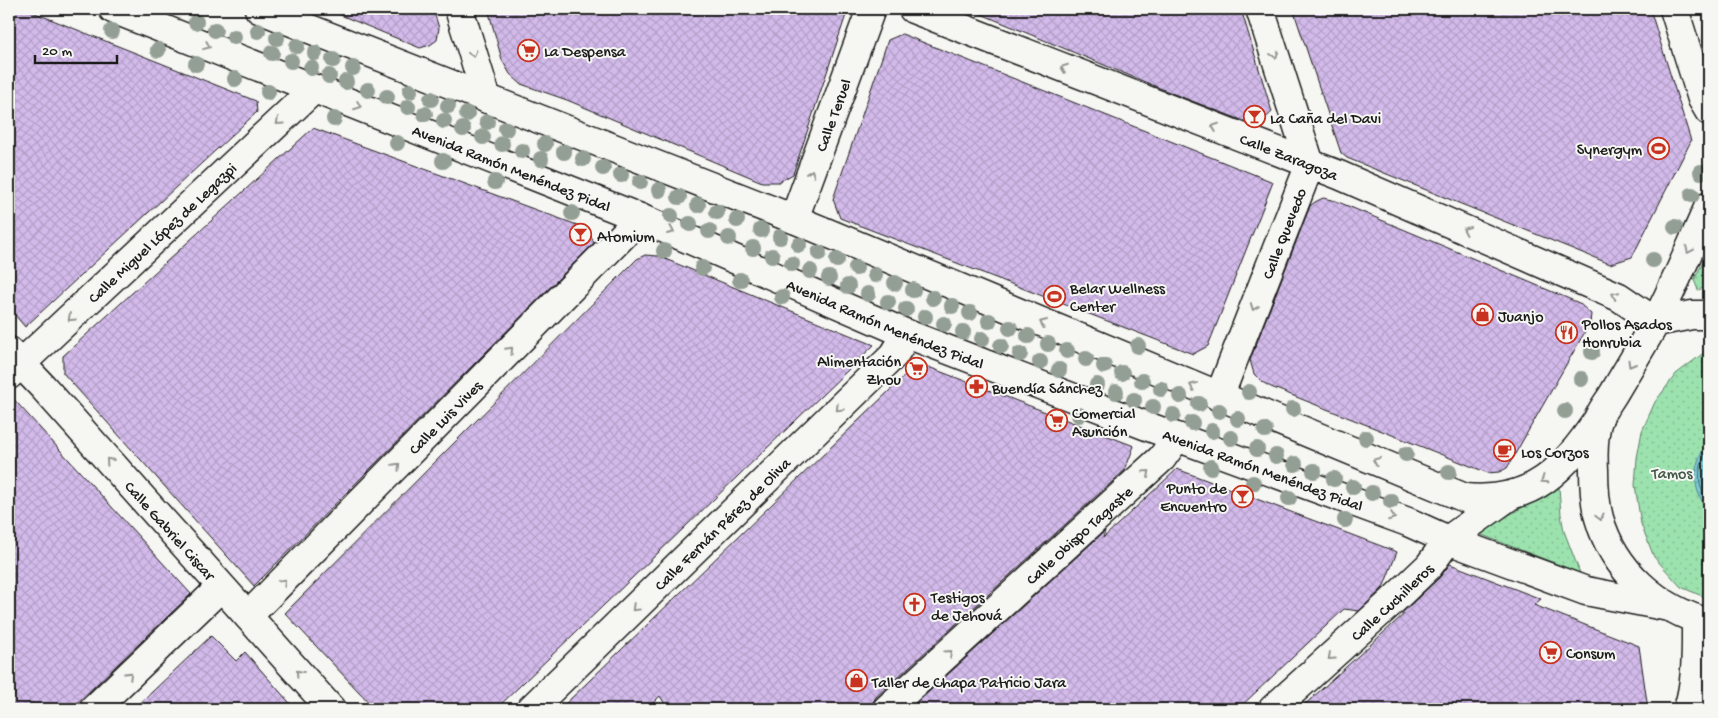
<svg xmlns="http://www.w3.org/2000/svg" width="1718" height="718" viewBox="0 0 1718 718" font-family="'Gochi Hand',sans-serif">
<defs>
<pattern id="park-dots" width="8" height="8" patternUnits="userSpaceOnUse" patternTransform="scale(1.25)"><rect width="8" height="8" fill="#9ce2ae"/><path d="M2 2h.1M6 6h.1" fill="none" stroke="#86c195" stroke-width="1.8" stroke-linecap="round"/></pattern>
<pattern id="water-waves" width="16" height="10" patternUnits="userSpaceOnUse" patternTransform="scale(1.25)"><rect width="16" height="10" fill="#7bcad7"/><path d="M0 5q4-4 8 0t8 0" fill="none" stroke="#6aadb8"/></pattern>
<pattern id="building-cross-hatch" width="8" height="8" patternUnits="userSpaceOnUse" patternTransform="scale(1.25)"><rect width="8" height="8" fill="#d2baea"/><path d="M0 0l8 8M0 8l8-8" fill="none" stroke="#b49fc8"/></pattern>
</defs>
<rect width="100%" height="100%" fill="#f6f6f2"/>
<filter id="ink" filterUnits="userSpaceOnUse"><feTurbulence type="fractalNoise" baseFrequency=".02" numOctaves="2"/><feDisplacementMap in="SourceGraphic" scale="10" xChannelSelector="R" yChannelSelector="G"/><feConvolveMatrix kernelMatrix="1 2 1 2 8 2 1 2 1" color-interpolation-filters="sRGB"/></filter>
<g filter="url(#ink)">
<!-- park -->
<path fill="url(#park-dots)" stroke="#5c7f65" d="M1709 250V286L1698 290 1694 280Z
M1709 350V599L1681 587 1654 557 1641 524 1635 485 1637 458 1642 431 1655 402 1676 374 1705 352Z
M1559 487 1561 515 1564 531 1580 573 1477 533Z"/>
<!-- water -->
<path fill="url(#water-waves)" stroke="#55848c" d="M1709 442V511C1691 490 1691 463 1709 442Z"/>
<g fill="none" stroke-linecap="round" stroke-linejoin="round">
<!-- shore -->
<path stroke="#426267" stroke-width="1" d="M1709 449C1701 458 1697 476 1701 488 1703 493 1707 497 1709 502"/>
</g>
<!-- building -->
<path fill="url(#building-cross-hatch)" stroke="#1c1c1c" d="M9 9H25L256 101 257 112 25 327 9 308Z
M326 9H433L439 28 437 40 430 45 420 48Z
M488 9H848L793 174 779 182H762L567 100 521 84 510 74 502 60Z
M969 9H1241L1272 112 1257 126 1174 94Z
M1293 9H1650L1691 141 1632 257 1610 264 1347 158 1341 153Z
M902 34 1273 182 1208 346 1193 354 840 218 833 199 888 40Z
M313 128 588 229 594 243 254 586 63 373V356Z
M1323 198 1336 201 1579 303 1591 314 1590 323 1507 468 1499 472 1488 473 1271 387 1262 382 1254 374 1250 360 1310 206 1315 202Z
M645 255 658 256 874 345 496 709H375L285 613 637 259Z
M918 363 1134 446 1125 470 876 697 872 704V709H668L660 696 647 709H560Z
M9 394 191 594 71 709H9Z
M1177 469 1397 552 1383 588 1359 611 1344 609 1238 709H910L1105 531 1103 538Z
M1450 564 1541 599 1534 605 1639 646 1648 709H1300L1404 614H1401L1440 577Z
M211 636 236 661 245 652 295 709H134Z"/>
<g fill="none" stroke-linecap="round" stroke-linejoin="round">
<defs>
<g id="minor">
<path id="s1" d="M113 9 640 218 907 334 1152 428 1408 522 1448 540 1586 591 1669 607"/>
<path d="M259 9 794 219 1465 498C1534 504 1563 470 1599 418"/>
<path d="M459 9 487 99"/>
<path id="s2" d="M913 9 1339 175 1619 297 1656 322"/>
<path d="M1674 9 1702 99 1709 111"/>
<path id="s3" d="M794 219 871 9"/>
<path id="s4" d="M9 351 43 387 331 709"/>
<path id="s5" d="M9 375 314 89"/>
<path id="s6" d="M1219 397 1310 164 1260 9"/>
<path id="s7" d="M248 616 640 218"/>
<path d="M94 709 221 587"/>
<path id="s8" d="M531 709 894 355 907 334"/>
<path id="s9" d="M887 709 1162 458 1177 437"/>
<path id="s10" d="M1273 709 1388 605 1429 566 1448 540 1508 497"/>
<path d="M1688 709C1697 680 1696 650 1696 620"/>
</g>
<path id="major" d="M1709 206C1691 245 1675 285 1655 323 1642 346 1628 369 1615 391 1610 400 1603 408 1599 417 1593 433 1593 453 1594 470 1594 486 1595 503 1599 518 1614 571 1658 609 1709 623
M1656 322 1692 315H1709"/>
</defs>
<!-- minor casing -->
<use href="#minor" stroke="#1c1c1c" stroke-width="31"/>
<!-- major casing -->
<use href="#major" stroke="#1c1c1c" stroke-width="31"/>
<!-- minor -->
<use href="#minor" stroke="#f6f6f2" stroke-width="28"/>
<!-- major -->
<use href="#major" stroke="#f6f6f2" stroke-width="28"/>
</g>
<!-- trees -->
<g fill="#939f94">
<circle cx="196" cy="22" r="8"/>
<circle cx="215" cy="30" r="8"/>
<circle cx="112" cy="31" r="8"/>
<circle cx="258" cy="31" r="8"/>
<circle cx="234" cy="37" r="8"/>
<circle cx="277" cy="38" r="8"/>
<circle cx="297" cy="46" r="8"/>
<circle cx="158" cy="50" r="8"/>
<circle cx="272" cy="53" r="8"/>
<circle cx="315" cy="53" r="8"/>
<circle cx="333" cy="60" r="8"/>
<circle cx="291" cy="61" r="8"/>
<circle cx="196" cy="64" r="8"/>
<circle cx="311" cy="68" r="8"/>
<circle cx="353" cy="68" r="8"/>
<circle cx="329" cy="76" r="8"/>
<circle cx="235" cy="79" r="8"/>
<circle cx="346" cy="82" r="8"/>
<circle cx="368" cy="90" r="8"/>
<circle cx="410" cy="91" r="8"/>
<circle cx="268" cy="92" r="8"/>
<circle cx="387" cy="97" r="8"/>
<circle cx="431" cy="99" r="8"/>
<circle cx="448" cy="106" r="8"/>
<circle cx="408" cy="107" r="8"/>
<circle cx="425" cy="114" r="8"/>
<circle cx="467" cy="114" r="8"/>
<circle cx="334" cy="119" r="8"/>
<circle cx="444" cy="121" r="8"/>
<circle cx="487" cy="122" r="8"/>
<circle cx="463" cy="129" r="8"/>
<circle cx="506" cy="129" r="8"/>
<circle cx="483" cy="137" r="8"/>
<circle cx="397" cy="143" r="8"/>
<circle cx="502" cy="144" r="8"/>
<circle cx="545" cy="144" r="8"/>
<circle cx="522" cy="151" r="8"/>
<circle cx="564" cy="152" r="8"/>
<circle cx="541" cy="159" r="8"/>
<circle cx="583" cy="159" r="8"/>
<circle cx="443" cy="161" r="8"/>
<circle cx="603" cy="168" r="8"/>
<circle cx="1701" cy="172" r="8"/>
<circle cx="621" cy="175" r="8"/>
<circle cx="495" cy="182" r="8"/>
<circle cx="640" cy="182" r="8"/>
<circle cx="659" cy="190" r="8"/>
<circle cx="1692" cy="195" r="8"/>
<circle cx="679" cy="197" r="8"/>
<circle cx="698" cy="205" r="8"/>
<circle cx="717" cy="212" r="8"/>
<circle cx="572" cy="213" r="8"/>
<circle cx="671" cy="216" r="8"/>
<circle cx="737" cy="220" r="8"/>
<circle cx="690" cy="224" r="8"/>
<circle cx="1675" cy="227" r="8"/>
<circle cx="761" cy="230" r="8"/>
<circle cx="709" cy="231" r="8"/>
<circle cx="780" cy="237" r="8"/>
<circle cx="729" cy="238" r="8"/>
<circle cx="799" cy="245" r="8"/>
<circle cx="753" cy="248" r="8"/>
<circle cx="664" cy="251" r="8"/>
<circle cx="819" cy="253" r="8"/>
<circle cx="772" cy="256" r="8"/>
<circle cx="837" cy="260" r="8"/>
<circle cx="1653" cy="260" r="8"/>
<circle cx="792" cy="264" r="8"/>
<circle cx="702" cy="268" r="8"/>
<circle cx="856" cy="268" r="8"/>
<circle cx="810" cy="271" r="8"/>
<circle cx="875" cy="275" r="8"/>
<circle cx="829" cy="278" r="8"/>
<circle cx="740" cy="280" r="8"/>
<circle cx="895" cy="283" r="8"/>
<circle cx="848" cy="286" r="8"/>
<circle cx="913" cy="290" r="8"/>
<circle cx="868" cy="294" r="8"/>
<circle cx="782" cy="297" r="8"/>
<circle cx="933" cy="298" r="8"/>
<circle cx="888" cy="302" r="8"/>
<circle cx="952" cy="306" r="8"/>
<circle cx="906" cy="309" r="8"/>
<circle cx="970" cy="313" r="8"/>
<circle cx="925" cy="317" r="8"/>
<circle cx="989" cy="321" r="8"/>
<circle cx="944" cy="324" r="8"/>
<circle cx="1010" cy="328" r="8"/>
<circle cx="963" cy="332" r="8"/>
<circle cx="1028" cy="336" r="8"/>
<circle cx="982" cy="339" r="8"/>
<circle cx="1048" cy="344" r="8"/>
<circle cx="1001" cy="346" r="8"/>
<circle cx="1138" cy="346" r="8"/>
<circle cx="1067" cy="351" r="8"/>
<circle cx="1592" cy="352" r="8"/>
<circle cx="1020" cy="354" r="8"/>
<circle cx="1086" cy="359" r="8"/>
<circle cx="1040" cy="362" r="8"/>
<circle cx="1104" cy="366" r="8"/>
<circle cx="1059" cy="370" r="8"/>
<circle cx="1122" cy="373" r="8"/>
<circle cx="1581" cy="379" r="8"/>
<circle cx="1142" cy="381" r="8"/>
<circle cx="1097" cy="385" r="8"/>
<circle cx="1161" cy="389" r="8"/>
<circle cx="1116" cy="392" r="8"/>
<circle cx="1249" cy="392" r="8"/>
<circle cx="1180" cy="396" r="8"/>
<circle cx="1134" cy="400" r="8"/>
<circle cx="1199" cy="404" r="8"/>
<circle cx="1153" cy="407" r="8"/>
<circle cx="1293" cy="409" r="8"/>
<circle cx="1219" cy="411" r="8"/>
<circle cx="1565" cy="411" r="8"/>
<circle cx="1079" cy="415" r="8"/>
<circle cx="1173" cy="415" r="8"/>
<circle cx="1238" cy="419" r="8"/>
<circle cx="1192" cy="423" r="8"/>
<circle cx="1265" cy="430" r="8"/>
<circle cx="1212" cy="431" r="8"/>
<circle cx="1231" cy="438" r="8"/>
<circle cx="1366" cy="438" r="8"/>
<circle cx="1257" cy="449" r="8"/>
<circle cx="1406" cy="454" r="8"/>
<circle cx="1276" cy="456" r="8"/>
<circle cx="1295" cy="464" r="8"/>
<circle cx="1211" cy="467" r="8"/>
<circle cx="1314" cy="471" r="8"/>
<circle cx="1449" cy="472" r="8"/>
<circle cx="1334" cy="479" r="8"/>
<circle cx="1253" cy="483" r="8"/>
<circle cx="1353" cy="487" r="8"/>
<circle cx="1372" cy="493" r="8"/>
<circle cx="1289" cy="498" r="8"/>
<circle cx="1391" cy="501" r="8"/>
<circle cx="1345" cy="520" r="8"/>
</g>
<!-- one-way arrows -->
<defs><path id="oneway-chevron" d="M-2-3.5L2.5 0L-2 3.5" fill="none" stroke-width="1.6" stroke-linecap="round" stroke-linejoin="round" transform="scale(1.25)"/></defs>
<g stroke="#949492">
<use href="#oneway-chevron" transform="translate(207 46) rotate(22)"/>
<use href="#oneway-chevron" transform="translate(473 54) rotate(73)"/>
<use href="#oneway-chevron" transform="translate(1275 55) rotate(72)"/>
<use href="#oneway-chevron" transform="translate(1064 68) rotate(-159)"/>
<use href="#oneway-chevron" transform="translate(358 106) rotate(21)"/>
<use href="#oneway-chevron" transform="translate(279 122) rotate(138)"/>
<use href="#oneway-chevron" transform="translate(1215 127) rotate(-159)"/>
<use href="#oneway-chevron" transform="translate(811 173) rotate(-70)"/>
<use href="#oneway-chevron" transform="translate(1466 230) rotate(-156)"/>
<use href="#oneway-chevron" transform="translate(671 231) rotate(23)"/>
<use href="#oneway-chevron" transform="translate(1689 250) rotate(115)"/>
<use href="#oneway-chevron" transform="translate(1615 295) rotate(-154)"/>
<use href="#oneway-chevron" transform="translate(1254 307) rotate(111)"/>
<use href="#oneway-chevron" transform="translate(71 318) rotate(137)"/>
<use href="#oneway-chevron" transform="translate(1043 323) rotate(-157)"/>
<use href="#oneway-chevron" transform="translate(510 350) rotate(-46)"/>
<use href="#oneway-chevron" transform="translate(1631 364) rotate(120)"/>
<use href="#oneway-chevron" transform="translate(1193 386) rotate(-157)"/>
<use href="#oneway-chevron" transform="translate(839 408) rotate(136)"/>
<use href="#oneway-chevron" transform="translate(109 461) rotate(-132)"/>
<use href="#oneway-chevron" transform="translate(1376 461) rotate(-158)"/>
<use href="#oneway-chevron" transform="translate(397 466) rotate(-46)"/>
<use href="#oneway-chevron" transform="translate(1147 473) rotate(-42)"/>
<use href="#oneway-chevron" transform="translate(1544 480) rotate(145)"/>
<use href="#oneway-chevron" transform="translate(1392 517) rotate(20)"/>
<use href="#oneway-chevron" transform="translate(1600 517) rotate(75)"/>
<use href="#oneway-chevron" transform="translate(283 582) rotate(-46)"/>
<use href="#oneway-chevron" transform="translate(635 608) rotate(136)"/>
<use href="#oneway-chevron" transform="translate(949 653) rotate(-42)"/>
<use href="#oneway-chevron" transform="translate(1331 657) rotate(138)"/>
<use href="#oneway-chevron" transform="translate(299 673) rotate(-132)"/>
<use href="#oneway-chevron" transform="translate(129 675) rotate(-44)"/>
</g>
</g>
<!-- icons -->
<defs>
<symbol id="supermarket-ring" viewBox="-11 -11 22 22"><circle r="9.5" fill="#f6f6f2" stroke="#c8321e" stroke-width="1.5"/><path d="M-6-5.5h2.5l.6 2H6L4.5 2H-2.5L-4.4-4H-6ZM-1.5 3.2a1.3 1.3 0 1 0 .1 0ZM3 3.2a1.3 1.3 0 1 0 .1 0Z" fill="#c8321e"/></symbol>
<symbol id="bar-ring" viewBox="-11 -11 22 22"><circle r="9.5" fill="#f6f6f2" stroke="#c8321e" stroke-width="1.5"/><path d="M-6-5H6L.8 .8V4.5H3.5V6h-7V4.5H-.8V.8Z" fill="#c8321e"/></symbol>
<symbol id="stadium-ring" viewBox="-11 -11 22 22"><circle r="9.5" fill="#f6f6f2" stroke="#c8321e" stroke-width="1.5"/><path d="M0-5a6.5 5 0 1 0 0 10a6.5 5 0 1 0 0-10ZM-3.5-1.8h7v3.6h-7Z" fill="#c8321e"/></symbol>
<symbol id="shop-ring" viewBox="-11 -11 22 22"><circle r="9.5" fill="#f6f6f2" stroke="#c8321e" stroke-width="1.5"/><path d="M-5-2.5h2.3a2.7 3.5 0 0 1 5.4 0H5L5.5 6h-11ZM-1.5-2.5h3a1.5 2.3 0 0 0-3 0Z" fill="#c8321e"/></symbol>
<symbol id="restaurant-ring" viewBox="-11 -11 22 22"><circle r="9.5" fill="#f6f6f2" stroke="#c8321e" stroke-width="1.5"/><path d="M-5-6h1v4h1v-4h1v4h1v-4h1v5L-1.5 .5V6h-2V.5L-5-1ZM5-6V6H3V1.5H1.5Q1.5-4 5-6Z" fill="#c8321e"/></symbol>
<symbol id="pharmacy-ring" viewBox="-11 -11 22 22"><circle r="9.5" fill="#f6f6f2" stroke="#c8321e" stroke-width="1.5"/><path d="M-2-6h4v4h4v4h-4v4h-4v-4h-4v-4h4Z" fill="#c8321e"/></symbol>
<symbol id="cafe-ring" viewBox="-11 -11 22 22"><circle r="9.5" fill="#f6f6f2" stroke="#c8321e" stroke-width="1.5"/><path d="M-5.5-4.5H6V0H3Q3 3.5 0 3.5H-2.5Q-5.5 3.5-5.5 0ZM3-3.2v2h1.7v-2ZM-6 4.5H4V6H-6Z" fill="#c8321e"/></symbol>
<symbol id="church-ring" viewBox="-11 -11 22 22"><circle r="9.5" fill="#f6f6f2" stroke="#c8321e" stroke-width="1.5"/><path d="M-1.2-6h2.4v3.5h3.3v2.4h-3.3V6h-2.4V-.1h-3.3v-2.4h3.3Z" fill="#c8321e"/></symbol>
</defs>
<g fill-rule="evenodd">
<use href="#supermarket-ring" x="516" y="38" width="25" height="25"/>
<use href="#bar-ring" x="1242" y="104" width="25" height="25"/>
<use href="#stadium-ring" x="1646" y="136" width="25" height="25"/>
<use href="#bar-ring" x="568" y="222" width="25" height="25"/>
<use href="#stadium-ring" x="1042" y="284" width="25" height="25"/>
<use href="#shop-ring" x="1470" y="302" width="25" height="25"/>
<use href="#restaurant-ring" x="1554" y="320" width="25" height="25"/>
<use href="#supermarket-ring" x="904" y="356" width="25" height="25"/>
<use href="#pharmacy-ring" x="964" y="374" width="25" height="25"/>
<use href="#supermarket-ring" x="1044" y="408" width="25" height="25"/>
<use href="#cafe-ring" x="1492" y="438" width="25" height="25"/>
<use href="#bar-ring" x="1230" y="484" width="25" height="25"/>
<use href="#church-ring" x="902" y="592" width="25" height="25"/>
<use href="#supermarket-ring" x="1538" y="640" width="25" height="25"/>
<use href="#shop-ring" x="844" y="668" width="25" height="25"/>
</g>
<g text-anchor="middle" stroke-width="4" stroke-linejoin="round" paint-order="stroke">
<!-- poi labels -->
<g font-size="16" fill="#1c1c1c" stroke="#f6f6f2" text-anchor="start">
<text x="544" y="56">La Despensa</text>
<text x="1270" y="123">La Caña del Davi</text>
<text x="1642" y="154" text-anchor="end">Synergym</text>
<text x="597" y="241">Atomium</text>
<text x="1070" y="293">Belar Wellness<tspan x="1070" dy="18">Center</tspan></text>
<text x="1498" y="321">Juanjo</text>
<text x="1582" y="329">Pollos Asados<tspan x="1582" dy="18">Honrubia</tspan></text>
<text x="901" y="366" text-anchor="end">Alimentación<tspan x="901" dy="18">Zhou</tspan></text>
<text x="992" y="393">Buendía Sánchez</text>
<text x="1072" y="418">Comercial<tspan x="1072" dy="18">Asunción</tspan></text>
<text x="1521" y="457">Los Corzos</text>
<text x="1227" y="493" text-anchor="end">Punto de<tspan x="1227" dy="18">Encuentro</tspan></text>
<text x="931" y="602">Testigos<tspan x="931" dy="18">de Jehová</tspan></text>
<text x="1566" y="658">Consum</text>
<text x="872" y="687">Taller de Chapa Patricio Jara</text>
</g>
<!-- street labels -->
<g font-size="16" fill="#1c1c1c" stroke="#f6f6f2">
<text dy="6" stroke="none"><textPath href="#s3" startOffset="111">Calle Teruel</textPath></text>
<text dy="6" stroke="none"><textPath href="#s2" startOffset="404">Calle Zaragoza</textPath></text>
<text dy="6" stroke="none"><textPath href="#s1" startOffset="429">Avenida Ramón Menéndez Pidal</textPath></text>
<text dy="6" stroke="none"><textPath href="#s5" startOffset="209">Calle Miguel López de Legazpi</textPath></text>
<text dy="6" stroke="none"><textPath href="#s6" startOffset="176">Calle Quevedo</textPath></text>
<text dy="6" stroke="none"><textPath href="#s1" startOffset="834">Avenida Ramón Menéndez Pidal</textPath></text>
<text dy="6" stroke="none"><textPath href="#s7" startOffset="280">Calle Luis Vives</textPath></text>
<text dy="6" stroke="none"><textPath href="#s1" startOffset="1239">Avenida Ramón Menéndez Pidal</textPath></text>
<text dy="6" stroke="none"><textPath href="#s8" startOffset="266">Calle Fernán Pérez de Oliva</textPath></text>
<text dy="6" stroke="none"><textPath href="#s4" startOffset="241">Calle Gabriel Ciscar</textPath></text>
<text dy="6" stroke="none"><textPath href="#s9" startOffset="259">Calle Obispo Tagaste</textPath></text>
<text dy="6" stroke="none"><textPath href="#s10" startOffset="160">Calle Cuchilleros</textPath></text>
</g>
<!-- park labels -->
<g font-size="16" fill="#425748" stroke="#f6f6f2">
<text x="1672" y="478">Tamos</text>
</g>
</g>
<!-- margin -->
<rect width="1718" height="718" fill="none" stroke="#f6f6f2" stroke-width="30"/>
<rect x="15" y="15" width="1688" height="688" fill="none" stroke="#1c1c1c" stroke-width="2" filter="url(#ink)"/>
<!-- scale -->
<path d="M35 55v8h82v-8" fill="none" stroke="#1c1c1c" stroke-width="2.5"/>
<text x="42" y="55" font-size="15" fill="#1c1c1c" stroke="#f6f6f2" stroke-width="4" paint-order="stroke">20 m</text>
</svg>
